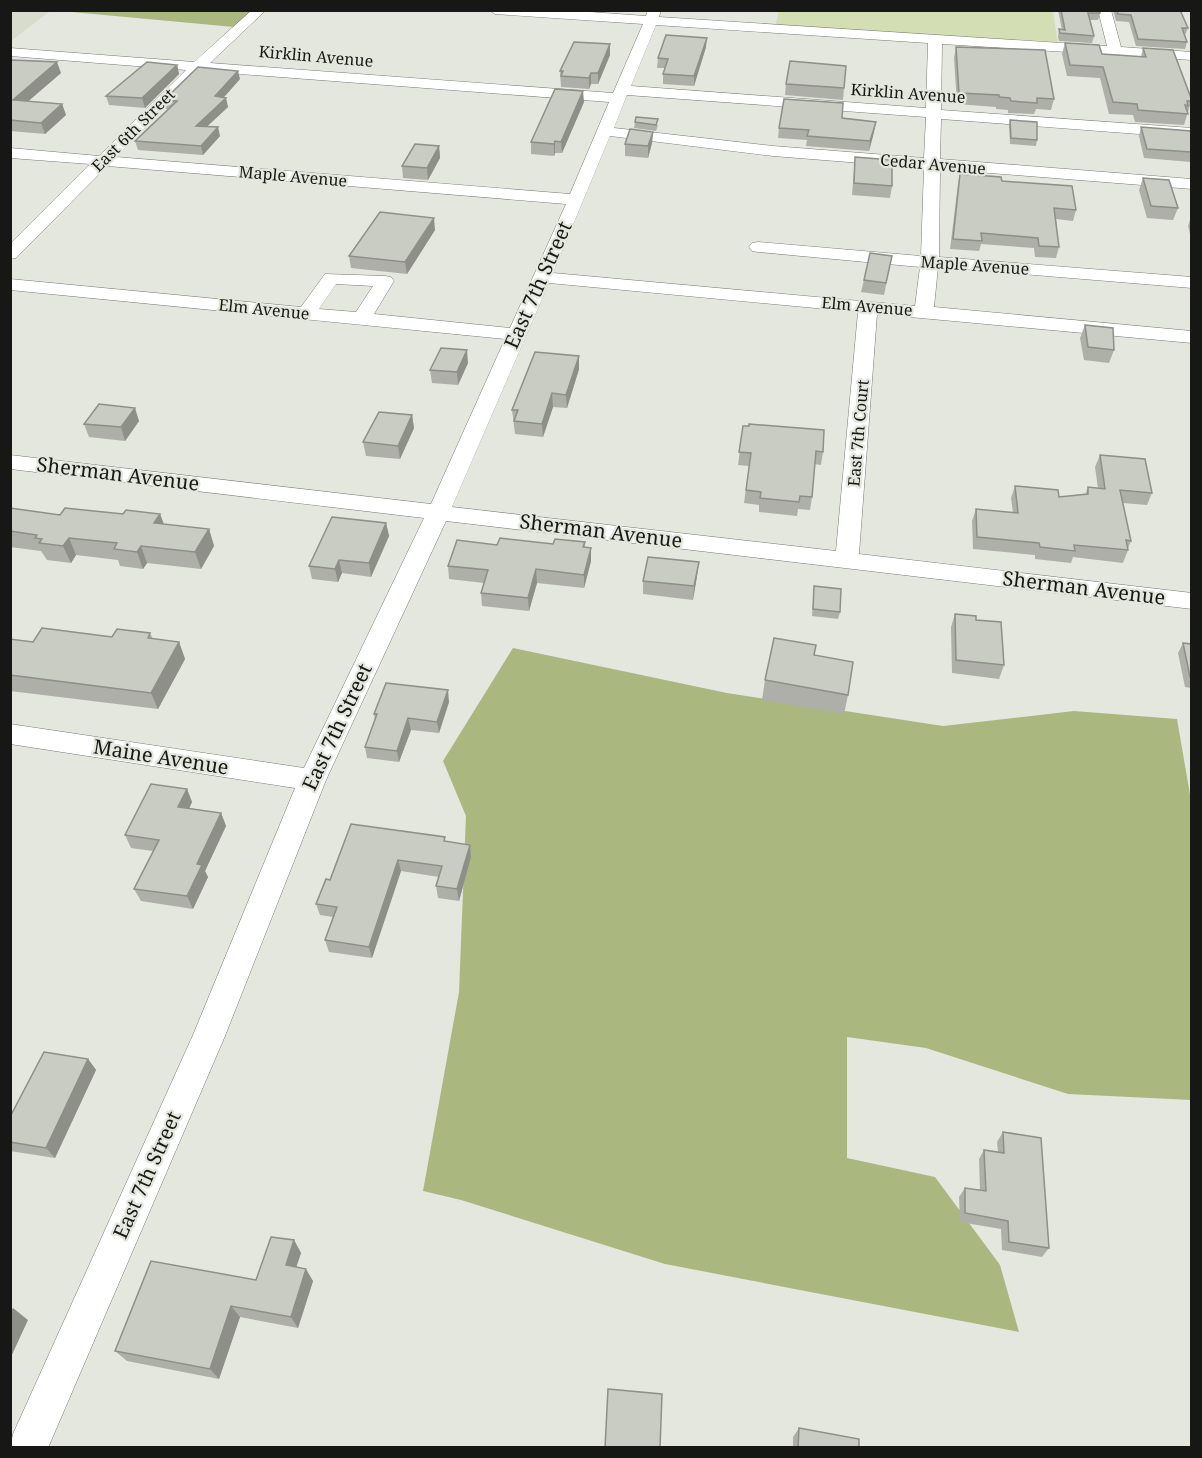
<svg xmlns="http://www.w3.org/2000/svg" width="1202" height="1458" viewBox="0 0 1202 1458" font-family="'Noto Serif',serif">
<rect width="100%" height="100%" fill="#e4e7de"/>
<!-- built -->
<path fill="#d8dccc" d="M11 11H50L11 41Z"/>
<!-- green -->
<path fill="#d3deb4" d="M779 11H1053L1058 46 775 27Z"/>
<!-- forest -->
<path fill="#aab880" d="M50 10 253 11 234 27Z
M513 648 727 693 943 726 1074 711 1177 719 1192 806 1191 1100 1068 1094 926 1048 847 1037V1158L935 1177 1000 1265 1019 1332 665 1264 461 1200 423 1191 459 992 466 816 443 761Z"/>
<g fill="none" stroke-linecap="round" stroke-linejoin="round">
<defs>
<path id="minor" d="M252 10H266L210 63 613 93 643 24 495 14 489 10H562L646 16 648 10H661L659 17 1107 46 1098 10H1111L1121 47 1192 52V60L942 44 941 110 1192 128V138L941 119 940 159 1192 179V189L940 169 939 257 1192 277V288L938 267 934 307 1192 331V343L877 314 859 554 1192 593V609L446 521 326 780 225 1036 48 1448H10L13 1434 193 1035 295 788 10 744V724L304 768 424 518 10 469V455L431 504 505 339 10 290V279L301 307 325 274 385 276 391 277 394 281 374 314 510 328 566 204 107 166 16 258 10 259V244L90 164 10 158V148L99 156 186 70 10 56V48L194 62ZM656 25 928 43 926 108 631 86ZM201 71 609 102 570 194 116 157ZM627 95 926 117 924 158 773 146 614 128ZM610 136 773 156 924 168 921 256 758 242 752 243 749 247 752 251 758 252 920 267 915 306 553 273ZM549 283 858 312 836 551 452 507ZM336 284 373 286 356 312 319 309Z"/>
</defs>
<!-- minor casing -->
<use href="#minor" stroke="#787a73" stroke-width="1"/>
<!-- minor -->
<use href="#minor" fill="#fff" fill-rule="evenodd"/>
</g>
<!-- wall -->
<path fill="#adafa8" d="M1058 10H1100V13L1098 20H1090L1094 36 1092 43 1059 41 1058 37 1059 29 1062 30Z
M1113 10H1182L1181 13 1188 28 1185 35 1187 42 1185 49 1136 46 1129 22 1116 21Z
M1065 43 1102 54 1141 57 1143 48 1191 102 1184 125 1135 122 1133 115 1109 114 1100 78 1067 76 1062 54Z
M706 47 694 86 663 84V74L665 68H657L658 58Z
M956 47 1054 99 1051 110 1036 109 1034 114 1008 113V110L996 109V107L957 104 954 58Z
M610 55 598 84H591L589 89 561 87 560 71Z
M10 62 61 73 28 101 62 104 66 115 45 134 10 131Z
M177 65 179 74 145 108 109 105 106 96Z
M240 79 224 97 228 107 207 126 220 136 203 155 138 150 135 141 168 109H166L164 100Z
M786 84 844 88 843 100 785 95Z
M584 102 562 153H555L554 156 531 154V142Z
M842 118 874 132 869 151 806 146 807 140 778 138 779 128Z
M1010 121 1037 140 1036 146 1010 144 1009 126Z
M635 122 658 125 656 131 634 128Z
M1141 127 1191 131V162L1144 158 1139 136Z
M653 132 652 143 648 158 625 156V144Z
M439 146 440 158 428 180 403 178 402 166Z
M855 157 892 186 890 198 852 195Z
M960 174 1002 181 1076 210 1073 221 1056 219 1059 247 1056 258 1035 257 1034 248 981 244 979 251 950 249 958 184Z
M1143 178 1178 208 1173 220 1147 218 1139 190Z
M1191 217V238L1188 226Z
M435 230 407 274 351 268 349 256Z
M892 256 884 295 861 292 864 280Z
M1085 325 1114 350 1109 363 1084 360 1080 338Z
M579 356V369L567 408 553 407 543 437 515 434 512 410Z
M468 363 458 385 432 383 430 370Z
M412 415 414 428 400 459 366 456 363 442Z
M139 421 125 441 89 437 84 424Z
M743 426 823 452 821 465 814 464 812 497 810 510 798 509 797 516 759 512V505L744 503 749 466 738 465Z
M1100 455 1152 493 1147 505 1123 503 1131 541 1128 548V550L1123 563 1073 557 1071 563 1035 559V555L973 549 972 521 976 509 1013 513 1011 498 1015 486 1059 497 1085 495 1088 487 1098 488 1095 467Z
M10 508 60 515 160 514 164 524 209 529 214 546 201 569 147 563 143 569 120 566 118 560 76 555 71 563 47 560 41 551 10 547Z
M386 523 389 536 371 577 342 573 338 582 312 579 309 566Z
M585 542V547L591 561 584 588 537 583 529 611 482 606 481 593 484 583 449 579 448 566 497 545 553 544Z
M697 576 693 600 643 594V581Z
M814 586 840 612 838 619 812 616Z
M955 614 976 620 1004 665 999 679 952 673 951 627Z
M150 633 153 639 179 642 185 659 158 709 10 691V639L33 642 112 637Z
M1183 643 1191 644V688L1185 687 1178 653Z
M814 655 848 695 844 714 762 700 765 680Z
M449 702 439 733 411 730 399 762 367 758 365 747 375 720 374 714Z
M187 789 192 802 189 808 221 813 226 826 205 871 208 877 193 909 141 901 134 889 153 851 131 848 125 835Z
M446 842 470 845 471 857 459 901 438 898 436 886 439 877 401 871 372 958 329 952 325 940 333 917 320 915 316 904 330 880Z
M88 1059 96 1070 55 1158 10 1151V1117Z
M1003 1132 1049 1248 1042 1257 1002 1250 1001 1229 960 1222 959 1197 965 1188 980 1190 979 1159 984 1150 998 1152 997 1142Z
M294 1240 301 1253 296 1267 313 1281 298 1328 240 1317 219 1379 127 1361 115 1351 256 1280Z
M799 1428 859 1448H793V1437Z"/>
<!-- shaded-wall -->
<path fill="#8d8f88" d="M707 38 706 47 694 86V76Z
M610 44V55L598 84V73Z
M57 62 61 73 17 111 13 100Z
M177 65 179 74 145 108 142 98Z
M238 71 240 79 217 105 215 96Z
M591 73V84L589 89V78Z
M583 91 584 102 562 153 561 142Z
M226 98 228 107 198 135 196 126Z
M62 104 66 115 45 134 41 123Z
M876 122 874 132 869 151 870 141Z
M218 127 220 136 203 155 201 146Z
M653 132 652 143 648 158V146Z
M555 141V153L554 156V144Z
M439 146 440 158 428 180 427 168Z
M434 218 435 230 407 274 405 262Z
M467 350 468 363 458 385 457 372Z
M579 356V369L567 408 566 395Z
M552 393 553 407 543 437 542 424Z
M135 408 139 421 125 441 121 427Z
M412 415 414 428 400 459 398 446Z
M160 514 166 531 154 523Z
M386 523 389 536 371 577 369 563Z
M209 529 214 546 201 569 195 552Z
M69 538 76 555 71 563 63 546Z
M141 546 147 563 143 569 137 552Z
M591 548V561L584 588V575Z
M339 560 342 573 338 582 335 569Z
M699 562 697 576 693 600 694 586Z
M536 569 537 583 529 611 528 598Z
M179 642 185 659 158 709 151 693Z
M448 690 449 702 439 733 437 722Z
M408 718 411 730 399 762 397 751Z
M187 789 192 802 184 820 178 807Z
M221 813 226 826 205 871 208 877 193 909 187 896 197 864Z
M470 845 471 857 459 901 457 889Z
M398 860 401 871 372 958 369 947Z
M88 1059 96 1070 55 1158 46 1148Z
M294 1240 301 1253 293 1277 286 1265Z
M306 1269 313 1281 298 1328 291 1317Z
M231 1306 240 1317 219 1379 210 1369Z
M13 1308 28 1320 10 1359V1313Z"/>
<!-- building -->
<path fill="#c9ccc3" stroke="#8d8f88" stroke-width="1.5" d="M1061 10H1100V13H1088L1094 36 1060 33 1059 29 1065 30Z
M1117 10H1180L1188 28H1182L1187 42 1138 39 1131 15 1118 14Z
M666 35 707 38 694 76 663 74 668 59 658 58Z
M574 42 610 44 598 73H591L589 78 561 76 563 71H560Z
M1065 43 1099 45 1102 54 1146 57 1143 48 1173 50 1191 98V101H1187L1188 106 1185 105 1188 114 1138 110 1137 104 1113 102 1103 67 1070 65Z
M956 47 1045 50 1054 99 1037 98V103L1011 101 1010 98 999 97V95L959 93Z
M12 60 57 62 13 100 62 104 41 123 10 120V62Z
M790 61 846 66 844 88 786 84Z
M147 62 177 65 142 98 106 96Z
M198 67 238 71 215 96 226 98 196 126 218 127 201 146 135 141 177 101 164 100Z
M555 89 583 91 561 142 555 141 554 144 531 142Z
M784 99 843 103 842 118 876 122 870 141 807 136 809 130 779 128Z
M636 117 658 119 656 125 635 122Z
M1010 120 1037 122V140L1011 138Z
M1141 127 1191 131V152L1147 149Z
M630 129 653 132 648 146 625 144Z
M415 144 439 146 427 168 402 166Z
M855 157 892 160V186L854 183Z
M960 174 1001 177 1002 181 1072 186 1076 210 1054 208 1059 247 1039 246 1038 238 981 233 982 241 953 239Z
M1143 178 1169 180 1178 208 1151 206Z
M380 212 434 218 405 262 349 256Z
M870 253 892 256 886 283 864 280Z
M1085 325 1113 328 1114 350 1088 347Z
M441 348 467 350 457 372 430 370Z
M535 352 579 356 566 395 552 393 542 424 514 421 518 410H512Z
M99 404 135 408 121 427 84 424Z
M379 412 412 415 398 446 363 442Z
M749 424 824 430 823 452 816 451 812 497 800 496 799 502 760 498 761 492 746 490 751 453 739 452 743 426H749Z
M1100 455 1145 459 1152 493 1120 490 1131 541 1126 540 1128 550 1074 545 1075 551 1040 547 1039 543 977 537 976 509 1018 513 1015 486 1058 490 1059 497 1088 494V487L1105 489Z
M10 508 60 515 65 508 123 514 126 510 160 514 154 523 209 529 195 552 141 546 137 552 114 549 117 543 69 538 63 546 39 543 42 539 35 538 37 535 10 531Z
M332 517 386 523 369 563 339 560 335 569 309 566Z
M500 538 553 544 555 539 585 542 583 547 591 548 584 575 536 569 528 598 481 593 488 570 448 566 457 540 497 545Z
M648 557 699 562 694 586 643 581Z
M814 586 841 589 840 612 813 609Z
M955 614 976 616V620L1001 622 1004 665 956 660Z
M42 628 112 637 117 629 150 633 148 638 179 642 151 693 10 675V639L33 642Z
M774 638 816 645 814 655 853 662 848 695 765 680Z
M1183 643 1191 644V678L1190 677Z
M386 683 448 690 437 722 408 718 397 751 365 747 377 714H374Z
M151 784 187 789 178 807 221 813 197 864 202 865 187 896 134 889 159 840 125 835Z
M351 824 445 837 444 841 470 845 457 889 436 886 442 866 398 860 369 947 325 940 337 907 316 904 326 879 330 880Z
M44 1052 88 1059 46 1148 10 1142V1117Z
M1003 1132 1041 1138 1049 1248 1009 1242 1008 1221 965 1213V1188L986 1191 984 1150 1004 1153Z
M271 1237 294 1240 286 1265 306 1269 291 1317 231 1306 210 1369 115 1351 151 1261 256 1280Z
M608 1389 662 1394 660 1448H605Z
M799 1428 859 1439V1448H798Z"/>
<g text-anchor="middle" stroke-width="4.5" stroke-linejoin="round" paint-order="stroke">
<!-- far-street labels -->
<g font-size="16" fill="#171815" stroke="#e4e7de">
<text transform="translate(316 56) rotate(5)" y="6">Kirklin Avenue</text>
<text transform="translate(908 93) rotate(4)" y="6">Kirklin Avenue</text>
<text transform="translate(133 130) rotate(-45)" y="6">East 6th Street</text>
<text transform="translate(933 164) rotate(5)" y="6">Cedar Avenue</text>
<text transform="translate(293 176) rotate(5)" y="6">Maple Avenue</text>
<text transform="translate(975 265) rotate(4)" y="6">Maple Avenue</text>
<text transform="translate(867 306) rotate(5)" y="6">Elm Avenue</text>
<text transform="translate(264 309) rotate(6)" y="6">Elm Avenue</text>
<text transform="translate(858 433) rotate(-85)" y="6">East 7th Court</text>
</g>
<!-- street labels -->
<g font-size="20" fill="#171815" stroke="#e4e7de">
<text transform="translate(538 285) rotate(-66)" y="7">East 7th Street</text>
<text transform="translate(118 474) rotate(7)" y="7">Sherman Avenue</text>
<text transform="translate(601 531) rotate(7)" y="7">Sherman Avenue</text>
<text transform="translate(1084 588) rotate(7)" y="7">Sherman Avenue</text>
<text transform="translate(337 727) rotate(-65)" y="7">East 7th Street</text>
<text transform="translate(161 757) rotate(9)" y="7">Maine Avenue</text>
<text transform="translate(147 1175) rotate(-66)" y="7">East 7th Street</text>
</g>
</g>
<!-- border -->
<rect width="1202" height="1458" fill="none" stroke="#171815" stroke-width="24"/>
</svg>
